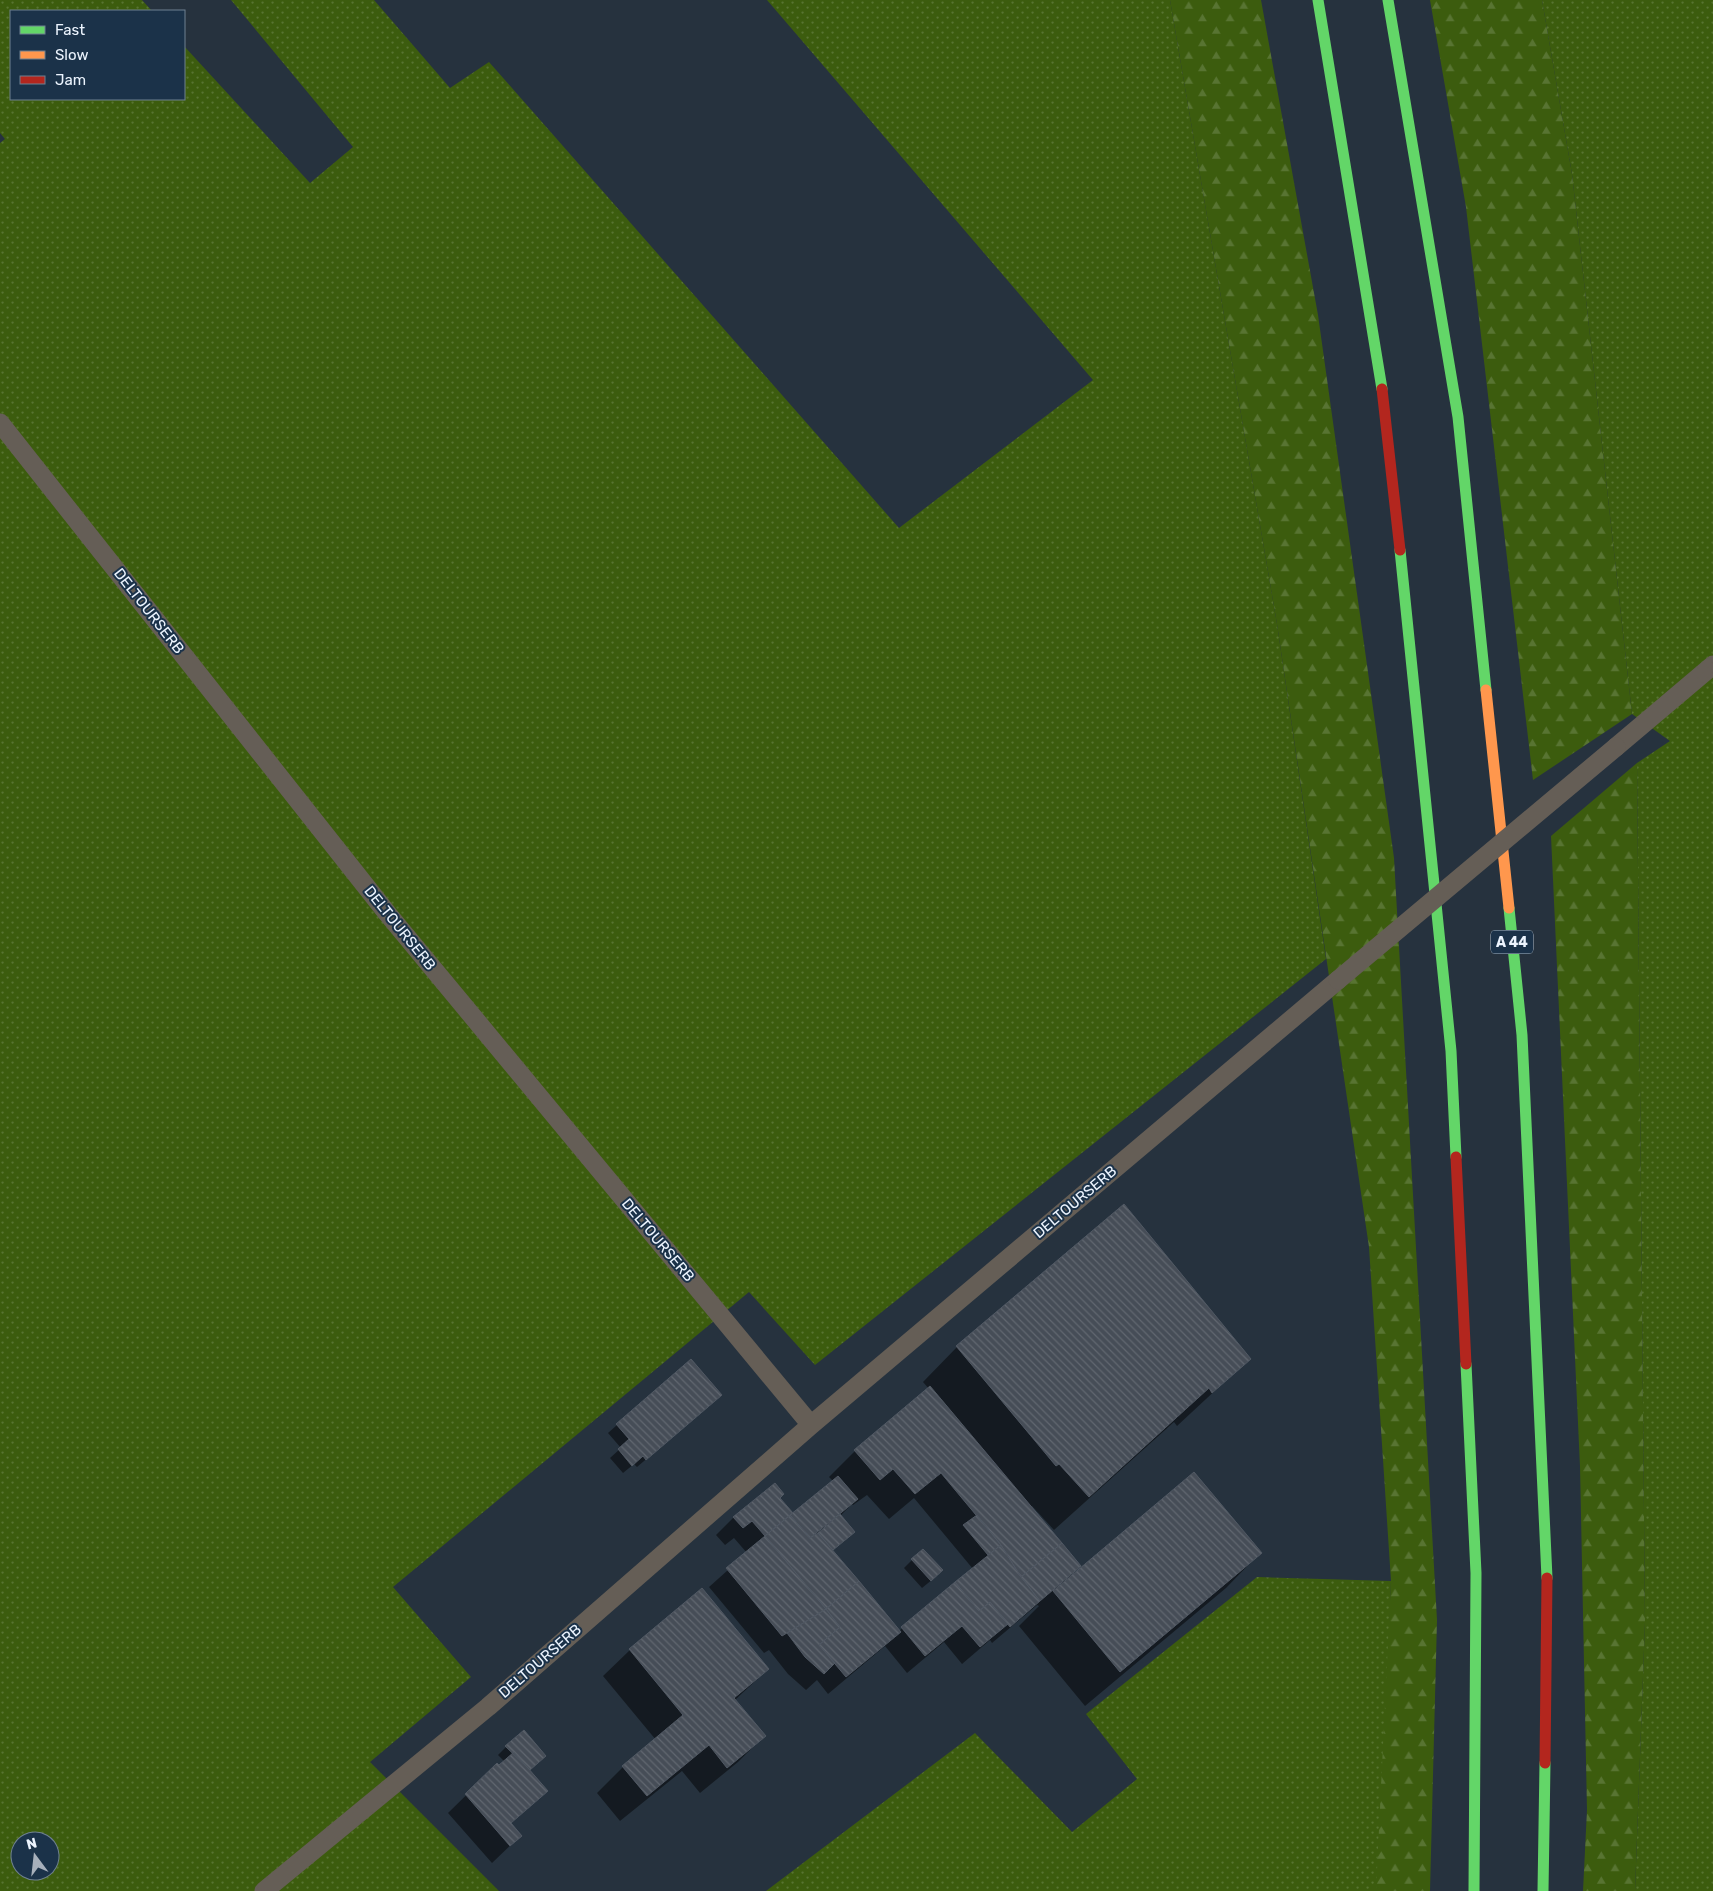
<svg xmlns="http://www.w3.org/2000/svg" width="1713" height="1891" viewBox="0 0 1713 1891" font-family="Rubik,sans-serif">
<defs>
<pattern id="grass-dots" width="8" height="8" patternUnits="userSpaceOnUse" patternTransform="scale(1.25)"><rect width="8" height="8" fill="#3c5c0e"/><path d="M2 2h.1M6 6h.1" fill="none" stroke="#587432" stroke-width="1.8" stroke-linecap="round"/></pattern>
<pattern id="forest-firs" width="22" height="20" patternUnits="userSpaceOnUse" patternTransform="scale(1.25)"><rect width="22" height="20" fill="#3c5c0e"/><path d="M5 1l3.5 6h-7zM16 11l3.5 6h-7z" fill="#587432"/></pattern>
<pattern id="building-back-hatch" width="6" height="6" patternUnits="userSpaceOnUse" patternTransform="scale(1.25)"><rect width="6" height="6" fill="#464d57"/><path d="M-1 5l2 2M0 0l6 6M5-1l2 2" fill="none" stroke="#616770"/></pattern>
</defs>
<rect width="100%" height="100%" fill="#26323e"/>
<!-- grass -->
<path fill="url(#grass-dots)" fill-rule="evenodd" d="M0 0H142L152 11H11V99H184V46L310 183 353 147 231 0H374L450 88 489 62 899 528 1093 380 767 0H1170L1277 624 1326 959 815 1365 749 1292 393 1587 471 1677 370 1762 499 1891H0V143L5 139 0 133ZM20 1841H50V1871H20Z
M1542 0H1713V1891H1635L1645 1622 1637 763 1670 741 1632 714 1572 174Z
M1257 1577 1391 1581 1381 1891H766L975 1733 1072 1832 1137 1779 1086 1714Z"/>
<!-- forest -->
<path fill="url(#forest-firs)" d="M1170 0H1261L1318 315 1394 858 1437 1620 1430 1891H1376L1391 1581 1369 1247 1277 624Z
M1430 0H1542L1572 174 1632 714 1533 780 1466 207Z
M1637 763 1645 1622 1635 1891H1583L1587 1810 1580 1466 1551 836Z"/>
<!-- shadow -->
<path fill="#0007" fill-rule="evenodd" d="M957 1347 1249 1359 1177 1426 1174 1422 1054 1530 1032 1506 1030 1508 1076 1573 1260 1553 1226 1588 1085 1706 1019 1626 1039 1606 1037 1605 992 1643 990 1640 962 1664 944 1642 907 1673 885 1646 828 1694 817 1680 806 1690 788 1674 769 1650 764 1653 709 1587 747 1553 734 1538 725 1545 716 1535 734 1517 778 1498 793 1514 833 1481 829 1477 855 1451 929 1389 923 1382ZM867 1495 889 1519 914 1498 973 1569 899 1631 831 1551 845 1540 840 1516 852 1504 853 1505Z
M712 1403 637 1467 634 1464 623 1473 610 1458 621 1448 608 1433 617 1425Z
M912 1560 933 1579 922 1588 904 1568Z
M702 1590 768 1669 735 1700 764 1736 738 1762 700 1793 682 1771 620 1821 597 1793 623 1767 656 1740 603 1676 630 1650Z
M506 1747 536 1764 529 1771 546 1791 510 1824 520 1836 492 1863 448 1813 497 1765 498 1767 505 1762 498 1755Z"/>
<!-- building -->
<path fill="url(#building-back-hatch)" stroke="#505863" d="M1124 1204 1251 1359 1212 1393 1209 1388 1089 1497 1059 1464 1056 1466 956 1346Z
M691 1359 722 1395 646 1460 643 1456 632 1466 618 1449 629 1439 616 1424Z
M930 1386 1062 1543 1021 1577 1001 1545 941 1473 915 1494 893 1469 880 1480 854 1450Z
M1194 1472 1262 1553 1120 1672 1053 1591Z
M838 1476 858 1499 810 1538 790 1515Z
M775 1483 784 1494 780 1498 793 1513 765 1536 752 1521 743 1528 733 1517Z
M840 1514 855 1532 833 1550 818 1533Z
M790 1515 810 1538 818 1533 859 1581 826 1609 765 1536Z
M977 1515 1001 1545 988 1555 963 1525Z
M765 1536 826 1609 782 1636 726 1568Z
M1062 1543 1081 1566 1040 1601 1021 1577Z
M1001 1545 1021 1577 1040 1601 1010 1627 990 1602 979 1611 955 1582Z
M923 1549 943 1570 931 1581 911 1559Z
M859 1581 901 1632 846 1677 819 1645 840 1627 826 1609Z
M955 1582 979 1611 990 1602 1008 1624 980 1647 962 1626 925 1656 901 1627Z
M702 1588 769 1669 734 1698 766 1736 727 1768 709 1745 647 1796 622 1766 683 1715 629 1649Z
M826 1609 840 1627 819 1645 835 1663 824 1674 805 1657 787 1633Z
M524 1730 546 1756 530 1770 505 1746Z
M514 1752 548 1791 511 1823 522 1836 510 1846 465 1794 497 1763 499 1765Z"/>
<g fill="none" stroke-linecap="round" stroke-linejoin="round">
<!-- lane -->
<path stroke="#655e56" stroke-width="19" d="M0 423 387 913 811 1425
M1616 747 1713 665
M264 1891 488 1707 811 1425 1338 980"/>
<!-- fast -->
<path stroke="#63d668" stroke-width="11" d="M1318 0 1382 389
M1388 0 1458 417 1486 690
M1400 550 1451 1051 1456 1157
M1509 908 1522 1035 1547 1578
M1466 1364 1476 1573 1474 1891
M1543 1891 1545 1763"/>
<!-- slow -->
<path stroke="#ff974d" stroke-width="11" d="M1486 690 1509 908"/>
<!-- jam -->
<path stroke="#b3261e" stroke-width="11" d="M1382 389 1400 550
M1456 1157 1466 1364
M1545 1763 1547 1578"/>
<!-- lane-bridge -->
<path stroke="#655e56" stroke-width="19" d="M1338 980 1616 747"/>
</g>
<g text-anchor="middle" stroke-width="4" stroke-linejoin="round" paint-order="stroke">
<!-- shield labels -->
<rect fill="#1b3249" stroke="#adbac8" stroke-width="1" x="1491" y="930.5" width="42" height="23" rx="4"/>
<g font-size="14" font-weight="bold" fill="#ecf4fe">
<text x="1512" y="947">A 44</text>
</g>
<!-- street labels -->
<g font-size="15" fill="#ecf4fe" stroke="#1b3249">
<text transform="translate(149 611) rotate(52)" y="5">DELTOURSERB</text>
<text transform="translate(400 928) rotate(51)" y="5">DELTOURSERB</text>
<text transform="translate(1075 1202) rotate(-40)" y="5">DELTOURSERB</text>
<text transform="translate(658 1240) rotate(50)" y="5">DELTOURSERB</text>
<text transform="translate(540 1661) rotate(-41)" y="5">DELTOURSERB</text>
</g>
</g>
<!-- legend -->
<rect x="10" y="10" width="175" height="90" fill="#1b3249" stroke="#6f8091"/>
<rect x="20" y="26" width="25" height="8" fill="#63d668" stroke="#6f8091"/>
<text x="55" y="35" font-size="15" fill="#ecf4fe">Fast</text>
<rect x="20" y="51" width="25" height="8" fill="#ff974d" stroke="#6f8091"/>
<text x="55" y="60" font-size="15" fill="#ecf4fe">Slow</text>
<rect x="20" y="76" width="25" height="8" fill="#b3261e" stroke="#6f8091"/>
<text x="55" y="85" font-size="15" fill="#ecf4fe">Jam</text>
<!-- north arrow -->
<g transform="translate(35 1856) rotate(345)"><circle r="24" fill="#1b3249" stroke="#6f8091"/>
<path d="M0-4L9 19L0 12L-9 19Z" fill="#a7b0bb"/>
<text y="-8" font-size="14" font-weight="bold" text-anchor="middle" fill="#ecf4fe">N</text>
</g>
</svg>
